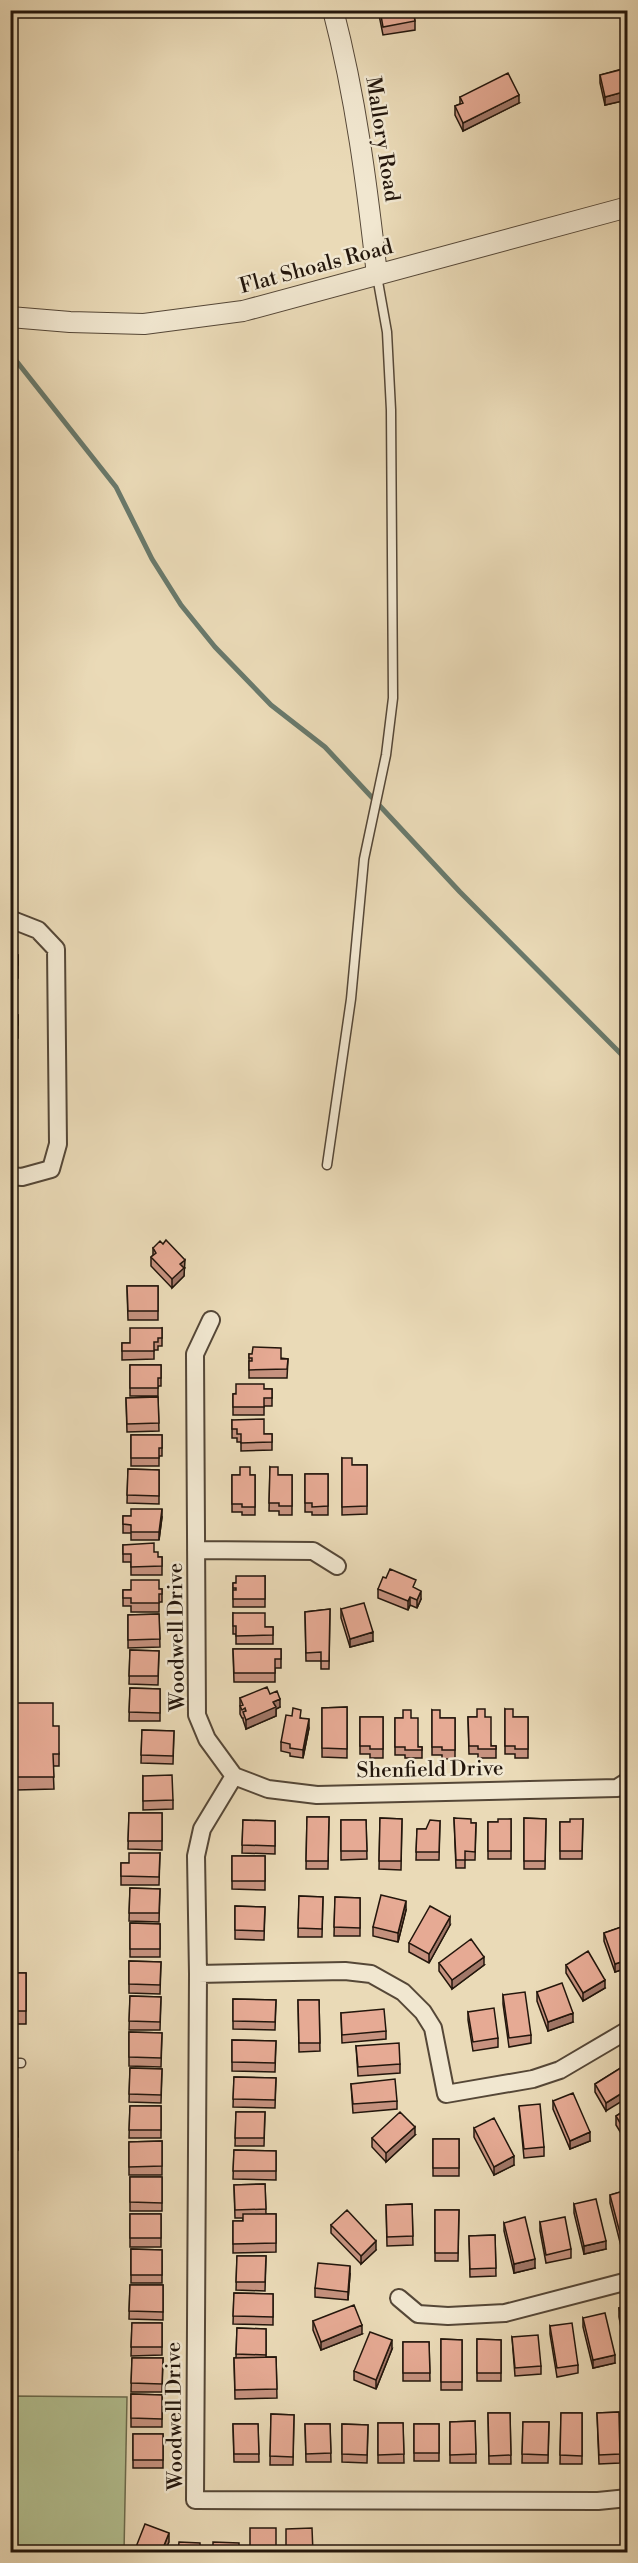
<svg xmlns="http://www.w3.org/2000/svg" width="638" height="2563" viewBox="0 0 638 2563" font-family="'Libre Bodoni',serif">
<rect width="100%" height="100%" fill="#eadab7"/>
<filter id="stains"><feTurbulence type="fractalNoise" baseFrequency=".00333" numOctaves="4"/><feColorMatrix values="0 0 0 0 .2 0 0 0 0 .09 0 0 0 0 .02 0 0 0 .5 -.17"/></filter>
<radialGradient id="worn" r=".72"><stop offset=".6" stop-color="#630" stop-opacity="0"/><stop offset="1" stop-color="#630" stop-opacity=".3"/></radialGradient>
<!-- green -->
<path fill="#b3c091" stroke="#6b6b4e" stroke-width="1.5" d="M11 2396 127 2397 124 2552H11Z"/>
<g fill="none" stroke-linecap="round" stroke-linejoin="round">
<!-- stream -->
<path stroke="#69796b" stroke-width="5" d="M10 353 116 487 152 559 181 605 215 647 271 705 325 747 460 892 628 1061"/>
<defs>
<path id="service" d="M327 1165 351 999 364 859 386 755 393 698 391 410 387 332 377 276
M10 2063H21"/>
<path id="minor" d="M10 919 38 930 56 949 58 1144 51 1169 22 1177 10 1176
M211 1320 195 1354 197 1715 207 1739 234 1776 202 1829 196 1856 198 1974 195 2500 598 2501 628 2498
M196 1550 313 1551 337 1566
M234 1776 268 1789 317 1795 617 1788 628 1781
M198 1974 345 1971 371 1974 403 1992 423 2012 433 2028 446 2094 533 2079 560 2070 628 2030
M399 2298 418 2314 448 2316 505 2313 628 2281"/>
<path id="tertiary" d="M333 10C356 98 367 186 377 275
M10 317 70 322 144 324 243 311 628 207"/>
</defs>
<!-- service casing -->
<use href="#service" stroke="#554737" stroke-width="11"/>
<!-- minor casing -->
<use href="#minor" stroke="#554737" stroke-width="20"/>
<!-- tertiary casing -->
<use href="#tertiary" stroke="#554737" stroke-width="22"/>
<!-- service -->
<use href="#service" stroke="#f1e7d0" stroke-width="8"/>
<!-- minor -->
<use href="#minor" stroke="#f1e7d0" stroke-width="16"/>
<!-- tertiary -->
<use href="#tertiary" stroke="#f1e7d0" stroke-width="20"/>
</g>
<!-- wall -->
<path fill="#c6927f" stroke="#23160c" stroke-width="1.5" d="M378 10H413L415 21V30L383 35Z
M627 59V100L605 105 600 83V75L622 69V61Z
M460 97 519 103 463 131 455 115V106L460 104Z
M10 955H18V978H16V1015H18V1038H10Z
M153 1248 185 1268 184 1269V1276L172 1288 151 1266V1257L153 1255Z
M127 1286H158V1320H128Z
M162 1328V1346H158V1350H154V1359L122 1360V1343H130Z
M249 1354 288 1359 287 1378H249Z
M130 1365H161V1386H158V1396H130Z
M264 1389H272V1406H264V1415H233V1394Z
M158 1397 159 1431 127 1432 126 1398Z
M232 1420 264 1434H272V1450L241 1451V1442H237V1438H232Z
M131 1435H162V1456H159V1466H131Z
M342 1458 352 1465H367V1514L342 1515Z
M270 1467 278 1475H292V1515H279V1511H269Z
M128 1469 159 1470V1504L127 1503Z
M305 1474H328V1515H312V1512H305Z
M232 1475H255V1515H242V1512H232Z
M123 1516 162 1517 159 1540H131V1533H123Z
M123 1545 154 1552 158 1557H162V1575H131V1562H123Z
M265 1576V1607H233V1583Z
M162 1589V1602H159V1612H131V1606H123V1590Z
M378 1589H416L421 1599 417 1608 410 1605 408 1610 378 1598Z
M330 1609 329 1669H321V1661H306L305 1612Z
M341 1609 373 1641 350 1647 341 1618Z
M233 1613 265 1627H273V1644H236V1634H233Z
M159 1614 160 1647 128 1648V1615Z
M233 1649H281V1668H275V1682H234Z
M130 1650 159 1651 158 1685 129 1684Z
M130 1688 160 1689V1721H129Z
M270 1694 280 1707 276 1709V1716L246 1729 243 1720V1718H242L240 1714V1698Z
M347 1707V1758L322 1757V1708Z
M505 1709 513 1717H528V1758H515V1754H505Z
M432 1710 440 1718H455V1759H442V1755H432Z
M360 1717H383V1758H370V1754H360Z
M468 1717H485L491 1746H496V1758H478V1754H469Z
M301 1718 309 1728 303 1758 290 1756V1753L281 1751V1742Z
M395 1718H411L418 1747H422V1758H405V1755H395Z
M10 1726H53L59 1754V1766H53L54 1789 16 1790 15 1767H10Z
M142 1730 174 1731 173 1764 141 1763Z
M143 1776 173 1800V1809L143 1810Z
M129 1813H162V1850L128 1849Z
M307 1817H329L328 1869H306Z
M380 1818 402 1819 401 1870 379 1869Z
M454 1818 471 1823H476L475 1860H465V1868H456Z
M524 1818 546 1819 545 1869H524Z
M511 1819V1859H488V1822H498Z
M583 1819 582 1859H560V1822H570Z
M243 1820 275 1821V1854L242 1853Z
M341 1820H366L367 1859 341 1860Z
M440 1821 439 1860H416L417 1829H426Z
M160 1853 159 1885H121V1863H129Z
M232 1856H265V1890L232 1889Z
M130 1888 160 1889 159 1922 129 1921Z
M299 1896 323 1897 322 1937H298Z
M335 1897 360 1898V1936H334Z
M235 1906 265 1907 264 1940 235 1939Z
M406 1910 398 1942 373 1936V1927Z
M130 1923 160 1924V1957H130Z
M450 1925 429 1963 409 1952V1943Z
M627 1925V1968L615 1972 604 1941V1933Z
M129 1961 161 1962 160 1994 129 1993Z
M439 1963 484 1965 452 1989 439 1971Z
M566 1965 605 1988 583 2001 566 1973Z
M10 1973H26V2024H10Z
M537 1992 573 2022 548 2031 537 2001Z
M503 1995 531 2035V2043L509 2047 503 2004Z
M130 1996 161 1997 160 2030H129Z
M233 1999 276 2000 275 2030 233 2029Z
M298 2000H319L320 2051 299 2052Z
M468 2012 498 2038V2047L473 2051 468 2020Z
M341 2013 386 2031V2039L342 2043Z
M129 2032 162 2033 161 2067 129 2066Z
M232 2040 276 2041 275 2072 232 2071Z
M356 2046 400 2064V2073L358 2076Z
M627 2064 606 2111 595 2092V2084Z
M130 2068 162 2069 161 2103 129 2102Z
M234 2077 276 2078 275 2108 233 2107Z
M351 2084 397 2101V2109L353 2113Z
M10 2100H17L18 2150H10Z
M553 2101 590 2141 570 2149 553 2109Z
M130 2106H161V2138H129Z
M519 2106 544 2147V2156L524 2158Z
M627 2109V2143L616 2125V2116Z
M236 2112H265L264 2146H235Z
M474 2128 514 2165 494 2175 474 2137Z
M415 2135 386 2162 372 2147V2138Z
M433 2139H459V2176H433Z
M162 2141V2175H129V2142Z
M234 2150 276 2151V2180L233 2179Z
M130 2177H162V2211H130Z
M265 2184 266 2214H276V2252L233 2253V2221H243V2218H235L234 2185Z
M627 2190 621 2246 610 2203V2195Z
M412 2204 413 2245 387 2246 386 2205Z
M574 2204 606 2249 584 2254 574 2213Z
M435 2210H459L458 2261H435Z
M130 2214H161V2247H130Z
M540 2222 571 2249V2258L546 2263 540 2231Z
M504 2223 535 2268 514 2273 504 2231Z
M331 2225 376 2250 361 2264 331 2233Z
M495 2235 496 2276 470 2277 469 2236Z
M131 2249 162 2250V2283H131Z
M237 2256H266L265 2291 236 2290Z
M350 2274 348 2300 315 2297V2288Z
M130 2285H163V2320L129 2319Z
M234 2293 273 2294V2325L233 2324Z
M627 2307V2359L619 2317V2308Z
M583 2318 615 2363 593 2368 583 2327Z
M313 2321 362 2334 321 2350 313 2330Z
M132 2323H162V2355L131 2356Z
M550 2326 578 2365V2373L557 2377 550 2334Z
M237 2328 266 2329V2357H276L277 2398 235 2399 234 2358H236Z
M512 2337 541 2366V2374L515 2376Z
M441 2339 462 2340V2390H441Z
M477 2339 501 2340V2381H477Z
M403 2342H429L430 2381H403Z
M392 2349 376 2389 354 2380V2371Z
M132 2358H163L162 2392H131Z
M131 2394 162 2395V2427H131Z
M619 2412 620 2463 599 2464 597 2413Z
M488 2413H510L511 2464H489Z
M561 2413H582V2464H560Z
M271 2414 294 2415 293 2465H270Z
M475 2421 476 2463H450V2422Z
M523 2422H549L548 2463H522Z
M378 2423H403L404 2463H378Z
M233 2424H258L259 2462H234Z
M305 2424H330L331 2462H306Z
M342 2424 368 2425 367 2463 342 2462Z
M414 2424H439V2461H414Z
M133 2434H163V2468H133Z"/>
<!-- shaded-wall -->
<path fill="#a17768" stroke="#23160c" stroke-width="1.5" d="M627 91V100L605 105V97Z
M519 95V103L463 131V123Z
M185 1260 184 1276 172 1288V1279L180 1264Z
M162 1509V1517L159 1540V1532Z
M421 1591V1599L417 1608V1600Z
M410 1597V1605L408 1610V1601Z
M373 1632V1641L350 1647V1639Z
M280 1699V1707L276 1709V1716L246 1729V1720L273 1702Z
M309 1719V1728L303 1758V1750Z
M406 1901V1910L398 1942V1933Z
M450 1917V1925L429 1963V1954Z
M484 1957V1965L452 1989V1980Z
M627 1960V1968L615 1972V1964Z
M605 1980V1988L583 2001V1993Z
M573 2013V2022L548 2031V2022Z
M627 2090V2098L606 2111V2103Z
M415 2127V2135L386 2162V2153Z
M590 2132V2141L570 2149V2141Z
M514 2156V2165L494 2175V2167Z
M627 2236V2244L621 2246V2237Z
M376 2241V2250L361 2264V2256Z
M606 2241V2249L584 2254V2246Z
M535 2259V2268L514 2273V2264Z
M350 2266V2274L348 2300V2292Z
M362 2325V2334L321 2350V2342Z
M392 2340V2349L376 2389V2380Z
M615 2355V2363L593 2368V2360Z
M169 2533V2542L164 2553H161Z"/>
<!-- building -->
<path fill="#e6aa94" stroke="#23160c" stroke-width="1.5" d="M380 10H413L415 21 383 27Z
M627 59V91L605 97 600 75 624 69 622 61Z
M508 73 519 95 463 123 455 106 463 103 460 97Z
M10 955H18V965H11V976H16V1004H11V1015H18V1025H10Z
M166 1240 185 1260 180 1264 184 1268 172 1279 151 1257 156 1253 153 1248 160 1241 163 1244Z
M127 1286H158V1311H128Z
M130 1328H162V1338H158V1342H154V1351H122V1343H130Z
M253 1347 281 1348V1359H288L287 1369 249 1370V1361H252V1358H249V1354H252Z
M130 1365H161V1378H158V1388H130Z
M236 1384H264V1389H272V1398H264V1407H233V1394H236Z
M158 1397 159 1423 127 1424 126 1398Z
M264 1419V1434H272V1442L241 1443V1434H237V1429H232V1420Z
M131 1435H162V1448H159V1458H131Z
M342 1458H352V1465H367V1506L342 1507Z
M240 1467H250V1475H255V1507H242V1504H232V1475H240Z
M270 1467H278V1475H292V1506H279V1503H269Z
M128 1469 159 1470V1496L127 1495Z
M305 1474H328V1506L312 1507V1503H305Z
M131 1509H162L159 1532H131V1525L123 1524V1516H131Z
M154 1543V1552H158V1557H162V1566L131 1567V1554H123V1545Z
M390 1569 416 1580 413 1587 421 1591 417 1600 410 1597 408 1601 378 1589 383 1577 386 1578Z
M236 1576H265V1599H233V1590H236V1588H233V1583H236Z
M131 1580H159V1589H162V1594H159V1603H131V1598H123V1590H131Z
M364 1603 373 1632 350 1639 341 1609Z
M330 1609 329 1661H321V1652L306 1653 305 1612Z
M233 1613H265V1627H273V1635L236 1636V1626H233Z
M159 1614 160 1639 128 1640V1615Z
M233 1649H281V1659H275V1673H234Z
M130 1650 159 1651 158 1676H129Z
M267 1687 270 1694 277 1691 280 1699 273 1702 276 1707 246 1720 243 1712 246 1711 245 1708 242 1710 240 1706 243 1705 240 1698Z
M130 1688 160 1689V1713L129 1712Z
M15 1703H53V1726H59V1754H53L54 1777H16L15 1754H10V1726H15Z
M347 1707V1749L322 1748V1708Z
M293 1708 301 1710 300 1718 309 1719 303 1750 290 1748V1744L281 1742 286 1715 292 1716Z
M477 1709H485V1717H491V1746H496V1749H478V1746H469L468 1717H477Z
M505 1709H513V1717H528V1749H515V1746H505Z
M403 1710H411V1718H418V1747H422V1750H405V1747H395V1718H403Z
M432 1710H440V1718H455V1750H442V1747H432Z
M360 1717H383V1749H370V1746H360Z
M142 1730 174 1731 173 1756 141 1755Z
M172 1775 173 1800 143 1801V1776Z
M129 1813H162V1841H128Z
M307 1817H329L328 1861H306Z
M380 1818 402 1819 401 1861H379Z
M454 1818 471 1819V1823H476L475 1852 465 1851V1860H456Z
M524 1818 546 1819 545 1861H524Z
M498 1819H511V1851H488V1822H498Z
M570 1819H583L582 1851H560V1822H570Z
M243 1820 275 1821V1846L242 1845Z
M341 1820H366L367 1851H341Z
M430 1820 440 1821 439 1852H416L417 1829H426Z
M129 1853H160L159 1877 121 1876V1863H129Z
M232 1856H265V1881H232Z
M130 1888 160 1889 159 1913H129Z
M381 1895 406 1901 398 1933 373 1927Z
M299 1896 323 1897 322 1929 298 1928Z
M335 1897 360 1898V1928L334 1927Z
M235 1906 265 1907 264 1931 235 1930Z
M430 1906 450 1917 429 1954 409 1943Z
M130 1923 160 1924V1949H130Z
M627 1925V1960L615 1964 604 1933Z
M471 1939 484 1957 452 1980 439 1963Z
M588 1951 605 1980 583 1993 566 1965Z
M129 1961 161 1962 160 1985 129 1984Z
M10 1973H26V2011H10Z
M562 1983 573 2013 548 2022 537 1992Z
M525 1992 531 2035 509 2038 503 1995Z
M130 1996 161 1997 160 2022 129 2021Z
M233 1999 276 2000 275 2022 233 2021Z
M298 2000H319L320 2043H299Z
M494 2008 498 2038 473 2042 468 2012Z
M384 2009 386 2031 342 2035 341 2013Z
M129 2032 162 2033 161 2058 129 2057Z
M232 2040 276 2041 275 2063 232 2062Z
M399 2043 400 2064 358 2067 356 2046Z
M627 2064V2090L606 2103 595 2084Z
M130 2068 162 2069 161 2095 129 2094Z
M234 2077 276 2078 275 2100 233 2099Z
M395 2079 397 2101 353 2104 351 2084Z
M573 2093 590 2132 570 2141 553 2101Z
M10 2100H17L18 2137H10Z
M540 2104 544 2147 524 2149 519 2106Z
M130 2106H161V2130H129Z
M627 2109V2135L616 2116Z
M236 2112H265L264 2138H235Z
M400 2112 415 2127 386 2153 372 2138Z
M494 2118 514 2156 494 2167 474 2128Z
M433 2139H459V2168H433Z
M162 2141V2166L129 2167V2142Z
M234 2150 276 2151V2171H233Z
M130 2177H162V2203L130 2202Z
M265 2184 266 2209 235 2210 234 2185Z
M627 2190V2236L621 2237 610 2195Z
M596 2199 606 2241 584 2246 574 2204Z
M412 2204 413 2236 387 2237 386 2205Z
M347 2210 376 2241 361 2256 331 2225Z
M435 2210H459L458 2253H435Z
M130 2214H161V2238H130Z
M243 2214H276V2243L233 2244V2221H243Z
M525 2217 535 2259 514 2264 504 2223Z
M565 2217 571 2249 546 2255 540 2222Z
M495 2235 496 2268 470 2269 469 2236Z
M131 2249 162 2250V2275H131Z
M237 2256H266L265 2282H236Z
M318 2263 350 2266 348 2292 315 2288Z
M130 2285H163V2312L129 2311Z
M234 2293 273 2294V2317L233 2316Z
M354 2305 362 2325 321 2342 313 2321Z
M627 2307V2350L619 2308Z
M605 2313 615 2355 593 2360 583 2318Z
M132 2323H162V2347H131Z
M572 2323 578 2365 557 2368 550 2326Z
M237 2328 266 2329V2355L236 2354Z
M370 2332 392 2340 376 2380 354 2371Z
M538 2335 541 2366 515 2368 512 2337Z
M441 2339 462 2340V2382H441Z
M477 2339 501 2340V2373H477Z
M403 2342H429L430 2373H403Z
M276 2357 277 2389 235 2390 234 2358Z
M132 2358H163L162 2384 131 2383Z
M131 2394 162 2395V2419L131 2418Z
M619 2412 620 2454 599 2455 597 2413Z
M488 2413H510L511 2455 489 2456Z
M561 2413H582V2456L560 2455Z
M271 2414 294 2415 293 2457 270 2456Z
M475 2421 476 2454 450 2455V2422Z
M523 2422H549L548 2455 522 2454Z
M378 2423H403L404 2454 378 2455Z
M233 2424H258L259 2454H234Z
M305 2424H330L331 2453 306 2454Z
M342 2424 368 2425 367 2455 342 2454Z
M414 2424H439V2453H414Z
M133 2434H163V2460H133Z
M145 2524 169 2533 161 2553H136L134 2552Z
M250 2528H276V2553H250Z
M312 2528 313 2553H286V2529Z
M179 2542 200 2543V2553H178Z
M213 2542 239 2543V2553H213Z"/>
<g text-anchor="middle" stroke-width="5" stroke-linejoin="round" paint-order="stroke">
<!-- street labels -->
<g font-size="21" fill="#23160c" stroke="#f1e7d0">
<text transform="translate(383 139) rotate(81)" y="7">Mallory Road</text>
<text transform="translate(316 266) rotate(-15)" y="7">Flat Shoals Road</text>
<text transform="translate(176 1637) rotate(-91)" y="7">Woodwell Drive</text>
<text transform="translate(430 1769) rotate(-1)" y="7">Shenfield Drive</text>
<text transform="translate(174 2416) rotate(-91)" y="7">Woodwell Drive</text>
</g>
</g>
<!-- margin -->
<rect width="638" height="2563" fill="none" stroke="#eadab7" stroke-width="36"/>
<rect x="12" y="12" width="614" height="2539" fill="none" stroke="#23160c" stroke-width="3"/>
<rect x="18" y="18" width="602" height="2527" fill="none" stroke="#23160c" stroke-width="1.5"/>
<rect width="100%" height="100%" filter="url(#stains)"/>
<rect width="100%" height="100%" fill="url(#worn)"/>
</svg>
